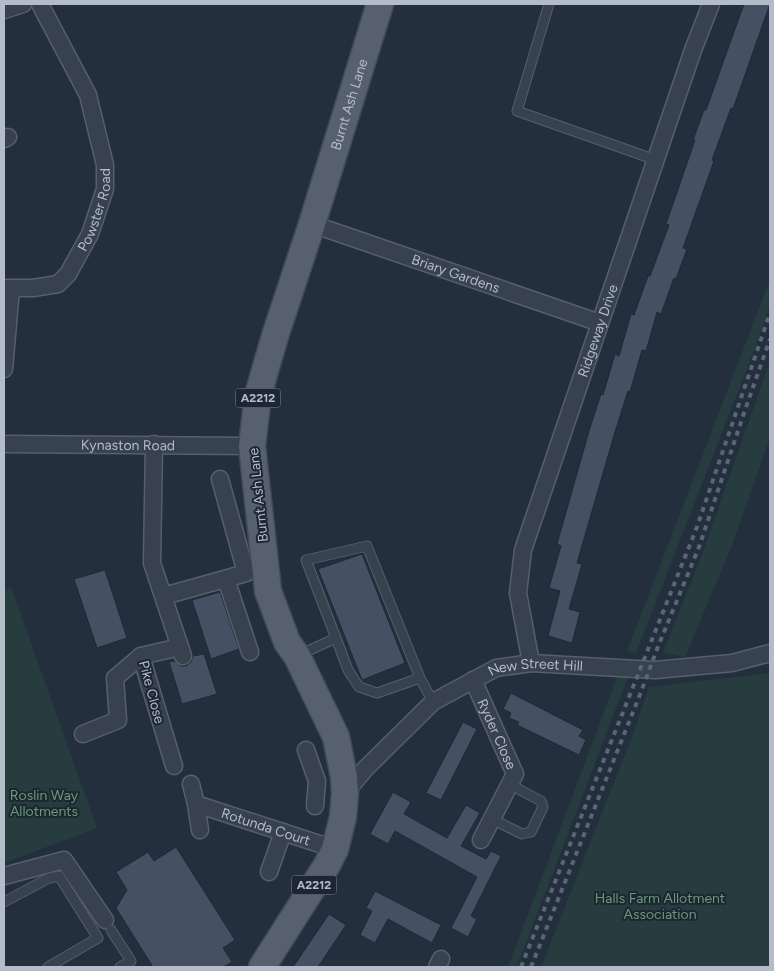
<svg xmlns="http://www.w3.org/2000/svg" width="774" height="971" viewBox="0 0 774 971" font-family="Figtree,sans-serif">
<rect width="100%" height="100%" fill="#242f3e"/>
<!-- green -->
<path fill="#263c3f" d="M770 280V305L755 348 636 653 627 651Z
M770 361V437L733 543 685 657 663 653 702 555Z
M11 587 97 828 4 863V590Z
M770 673V967H541L631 740 649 687Z
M618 675 628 677 517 967H508Z"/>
<!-- building -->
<path fill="#455162" stroke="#1f2835" d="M744 4H770L733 109 731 108 712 160 714 161 683 248 687 249 676 279 674 278 661 314 657 312 646 351 642 350 630 392 628 391 615 432 577 563 582 564 569 609 580 612 572 643 548 636 560 591 549 588 561 546 557 544 589 431 601 394 603 395 615 354 619 356 631 314 634 315 648 276H650L669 225 666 224 695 140H693L704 110H706Z
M362 554 405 663 362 680 318 569Z
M105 570 127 638 97 648 74 579Z
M220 592 239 649 211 659 192 600Z
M204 654 217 694 182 704 169 662 175 661 181 666H186L191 662 193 656Z
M511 693 583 730 579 736 586 740 579 755 517 725 519 722 509 718 511 713 503 709Z
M463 722 477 729 441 800 426 793Z
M393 792 411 802 404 814 447 838 466 805 480 813 461 846 486 859 491 851 501 856 471 916 477 919 468 937 451 928 477 877 395 831 388 844 370 834Z
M176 847 235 940 223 948 232 962 223 967H153L116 908 127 890 116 872 148 852 154 861Z
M375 891 441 925 432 943 388 919 375 943 360 935 372 911 366 908Z
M329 914 346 925 318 967H293Z"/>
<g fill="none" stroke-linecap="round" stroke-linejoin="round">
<defs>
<path id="lane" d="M549 4 517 111 656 160
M299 655 336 638 306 560 367 546 420 678 377 693 359 687 348 670 336 638
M420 678 433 702
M492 819 522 834 531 832 543 807 541 801 509 784
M4 902 49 878 59 876 98 938 48 967
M111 930 131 961 120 967"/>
<g id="street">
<path d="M4 10 23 4"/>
<path d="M4 139 8 137"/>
<path id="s1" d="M312 224 600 323"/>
<path id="s2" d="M4 288H33L58 284 68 274 90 234 105 189V165L88 95 40 4"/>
<path d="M4 369 11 289"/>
<path id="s3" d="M4 444 252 446"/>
<path d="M154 444 152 563 183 656"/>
<path d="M226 579 250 652"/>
<path d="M164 596 246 573 220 479"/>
<path id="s4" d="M531 663 518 593 523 550 693 50 711 4"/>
<path id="s5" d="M473 680 515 774 481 840"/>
<path d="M83 734 118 720 115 678 141 656"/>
<path d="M306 750 317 781 315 806"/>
<path d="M174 766 141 656 180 647"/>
<path id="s6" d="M191 784 196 804 335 849"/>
<path id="s7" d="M345 793 366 768 433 702 496 668 531 663 655 670 732 663 770 653"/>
<path d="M196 804 200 830"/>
<path d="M269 872 283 832"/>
<path d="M4 876 64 860 105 920"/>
<path d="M437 967 441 959"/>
</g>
<g id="primary">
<path id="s8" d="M262 967 327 865 335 849 343 817 345 793 344 777 336 737 297 656 287 642 268 591 252 446 258 395 275 336 312 224 380 4"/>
</g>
</defs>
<!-- lane casing -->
<use href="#lane" stroke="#565f6c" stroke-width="11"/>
<!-- street casing -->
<use href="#street" stroke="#565f6c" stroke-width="19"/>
<!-- primary casing -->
<use href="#primary" stroke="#414a57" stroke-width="29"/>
<!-- lane -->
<use href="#lane" stroke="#38414e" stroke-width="9"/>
<!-- street -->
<use href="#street" stroke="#38414e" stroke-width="16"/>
<!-- primary -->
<use href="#primary" stroke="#56606e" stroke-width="26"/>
<!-- rail -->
<path stroke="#5a6575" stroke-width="4" stroke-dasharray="5 5" stroke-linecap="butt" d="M521 967 697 527 770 313
M531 967 641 692 657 649 699 547 745 410 770 339"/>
</g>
<g text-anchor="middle" stroke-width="4" stroke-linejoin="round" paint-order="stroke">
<!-- shield labels -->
<g fill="#1d2633" stroke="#878f9c" stroke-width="1">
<rect x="235.5" y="388.5" width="45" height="19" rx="4"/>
<rect x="291.5" y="875.5" width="45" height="19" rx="4"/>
</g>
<g font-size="12" font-weight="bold" fill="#b4bcc9">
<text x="258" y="402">A2212</text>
<text x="314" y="889">A2212</text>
</g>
<!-- street labels -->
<g font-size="14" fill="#b4bcc9" stroke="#1d2633">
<text dy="5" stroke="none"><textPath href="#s8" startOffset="916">Burnt Ash Lane</textPath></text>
<text dy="5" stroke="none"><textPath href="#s2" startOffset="139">Powster Road</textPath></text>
<text dy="5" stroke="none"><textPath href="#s1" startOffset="152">Briary Gardens</textPath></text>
<text dy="5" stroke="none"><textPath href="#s4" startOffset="346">Ridgeway Drive</textPath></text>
<text dy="5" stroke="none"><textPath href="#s3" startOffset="124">Kynaston Road</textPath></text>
<text transform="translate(258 495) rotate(-96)" y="5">Burnt Ash Lane</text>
<text dy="5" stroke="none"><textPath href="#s7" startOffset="238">New Street Hill</textPath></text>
<text transform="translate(152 692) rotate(75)" y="5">Pike Close</text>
<text dy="5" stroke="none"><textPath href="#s5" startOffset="59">Ryder Close</textPath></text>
<text dy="5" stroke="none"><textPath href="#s6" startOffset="94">Rotunda Court</textPath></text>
</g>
<!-- park labels -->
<g font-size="14" fill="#6b9a76" stroke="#1d2633">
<text x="44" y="800">Roslin Way<tspan x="44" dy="16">Allotments</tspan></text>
<text x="660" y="903">Halls Farm Allotment<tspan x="660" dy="16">Association</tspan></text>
</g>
</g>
<!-- border -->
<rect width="774" height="971" fill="none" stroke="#b4bcc9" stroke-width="10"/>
</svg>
